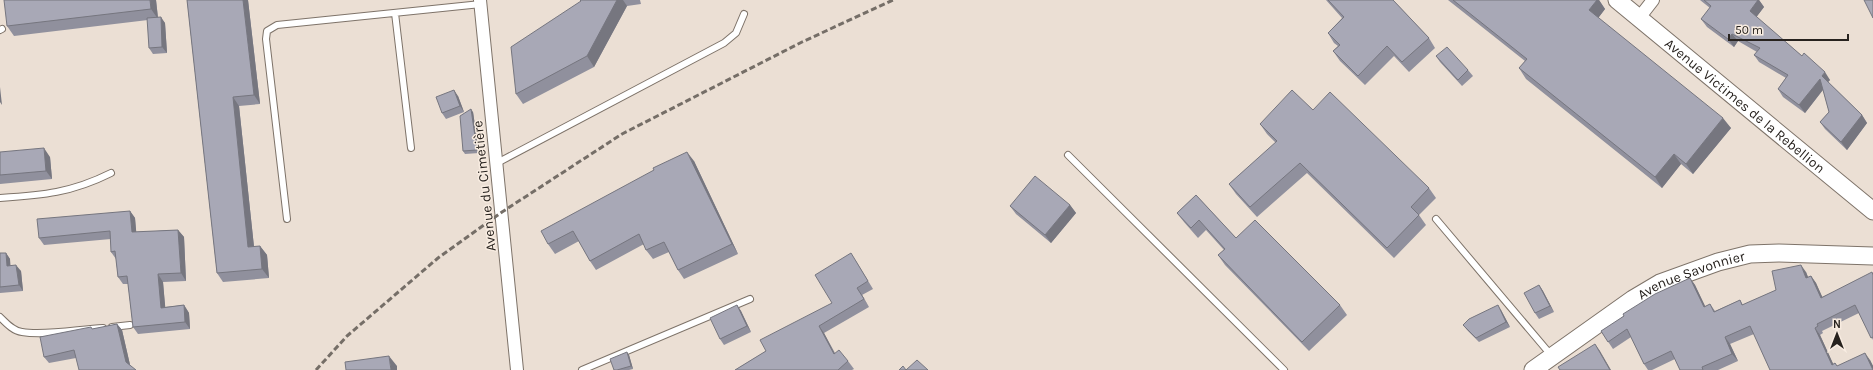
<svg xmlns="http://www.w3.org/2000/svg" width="1873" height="370" viewBox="0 0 1873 370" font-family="Karla,sans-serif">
<rect width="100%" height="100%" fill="#ebdfd4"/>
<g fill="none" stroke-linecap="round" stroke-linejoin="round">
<defs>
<path id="lane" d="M395 13 411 148
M0 30 2 29
M1068 155 1284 370
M497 163 724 43 736 33 744 14
M0 198C43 195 71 193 111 173
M287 219 266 39 267 31 277 25 481 4
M1436 219 1551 355
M0 317C6 323 13 331 22 332 45 336 80 329 103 328
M112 327 130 325
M582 370 750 299"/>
<path id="street" d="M480 0 517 370
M1639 18 1653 0"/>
<g id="secondary">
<path id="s1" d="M1617 0 1873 211"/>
<path id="s2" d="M1533 370 1633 299 1660 283 1718 262 1750 254 1779 253 1873 256"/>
</g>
</defs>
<!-- lane casing -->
<use href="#lane" stroke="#7e7369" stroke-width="8"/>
<!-- street casing -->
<use href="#street" stroke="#7e7369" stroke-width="14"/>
<!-- secondary casing -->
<use href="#secondary" stroke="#7e7369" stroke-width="19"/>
<!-- lane -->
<use href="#lane" stroke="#fff" stroke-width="6"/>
<!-- street -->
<use href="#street" stroke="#fff" stroke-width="12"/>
<!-- secondary -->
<use href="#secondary" stroke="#fff" stroke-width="17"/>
<!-- rail -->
<path stroke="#756e67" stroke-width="3" stroke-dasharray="6 3" stroke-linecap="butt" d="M316 370 347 336 438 258 502 212 622 134 802 42 893 0"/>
</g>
<!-- wall -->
<path fill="#90909d" d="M156 0 158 17 165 23 167 53 153 54 149 48 148 20 14 36 7 26Z
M187 0H248L260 104 239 106 254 247 260 246 267 255 269 278 223 282 217 273Z
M580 0H640L641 4 627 6 594 67 523 104 516 94 581 1Z
M1326 0H1393L1429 38 1435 48 1409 72 1394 56 1365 85 1340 61 1333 51 1338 46 1334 43 1328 33 1342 18Z
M1448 0H1599L1605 9 1598 18 1731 128 1693 174 1681 164 1662 188 1526 79 1519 68 1525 61Z
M1700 0H1759L1764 7 1756 17 1830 80 1828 82 1862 115 1867 123 1847 150 1825 129 1820 122 1829 112 1823 90 1805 113 1783 97 1778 89 1786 78 1759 62 1754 55 1757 52 1738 41 1734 47 1707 27 1701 19 1710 8Z
M1436 56 1468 70 1473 76 1462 86 1440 62Z
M458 96 464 112 446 119 442 113Z
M1313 110 1429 188 1436 198 1419 215 1426 225 1394 258 1307 173 1257 217 1236 194 1229 184 1276 143 1267 134 1260 124Z
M473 112 479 153 465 154 463 151Z
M0 152 50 157 52 179 0 184Z
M694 161 738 254 684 279 678 270 669 252 653 259 646 250 644 244 596 270 590 261 579 241 555 254 548 244Z
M1196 195 1236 238 1340 305 1347 315 1309 351 1225 265 1218 255 1224 250 1206 230 1198 238 1184 222 1177 213Z
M1070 205 1076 213 1051 243 1016 214 1010 206Z
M130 211 135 218 136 232 178 230 184 237 186 281 163 282 165 307 184 305 189 313 190 329 138 334 133 327 128 284H123L118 277 116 259 111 252V239L44 245 39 238Z
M0 253H6L10 259V266L21 271 23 291 0 293Z
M856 261 873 289 862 295 869 307 824 333 835 353 848 361 854 369 852 370H735L766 351 832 303Z
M1806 272 1808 277 1811 276 1816 283 1822 297 1873 274V340L1859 313 1822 331 1823 333 1820 335 1833 364 1835 363 1837 366 1870 360 1873 366 1770 370 1754 334 1730 344 1738 361 1718 370H1680L1675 359 1652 370H1648L1644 364 1631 337 1613 349 1601 331 1690 278 1695 285 1705 307 1710 304 1715 311 1740 300 1743 305 1776 290Z
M1539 285 1543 291 1554 312 1539 319 1535 313Z
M737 305 741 311 751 332 724 345 720 339Z
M1501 310 1510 327 1479 342 1467 330 1463 325Z
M117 324 122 330 130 365 76 358 49 363 44 357 93 329Z
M629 355 633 369 629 370H614Z"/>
<!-- shaded-wall -->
<path fill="#76767f" d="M150 0H156L158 19 151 9Z
M243 0H248L260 104 254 95Z
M617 0H623L627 6 594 67 587 56Z
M1597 0H1599L1605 9 1596 21 1589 10Z
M1758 0H1759L1764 7 1755 19 1750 11Z
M161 17 165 23 167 53 162 47Z
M1732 34 1738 41 1734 47 1728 39Z
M1825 72 1830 80 1827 83 1822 76Z
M1820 79 1825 87 1805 113 1799 105Z
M0 87 2 105 0 102Z
M454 90 458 96 464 112 460 106Z
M233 97 239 106 255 256 248 247Z
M471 109 473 112 479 153 477 150Z
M1862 115 1867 123 1847 150 1841 142Z
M1723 118 1731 128 1693 174 1686 164Z
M44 148 50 157 52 179 46 171Z
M687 152 694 161 738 254 732 244Z
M1674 154 1681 164 1662 188 1655 177Z
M1070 205 1076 213 1051 243 1045 235Z
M130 211 135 218 137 240 132 232Z
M178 230 184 237 186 281 181 273Z
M260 246 267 255 269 278 262 269Z
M6 253 10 259 11 272 7 266Z
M16 265 21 271 23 291 19 285Z
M1801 265 1806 272 1811 285 1806 278Z
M158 274 163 282 166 315 161 308Z
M1811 276 1816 283 1826 305 1821 298Z
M1690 278 1695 285 1709 314 1704 307Z
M1539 285 1543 291 1554 312 1550 306Z
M857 288 862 295 869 307 864 299Z
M184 305 189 313 190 329 185 322Z
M737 305 741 311 751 332 747 326Z
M1498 305 1501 310 1510 327 1506 322Z
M117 324 122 330 131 369 126 362Z
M819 326 824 333 839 362 834 354Z
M1815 328 1820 335 1836 370 1832 365Z
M1725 337 1730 344 1738 361 1732 354Z
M1595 344 1600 351 1611 370H1610Z
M627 352 629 355 633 369 631 366Z
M1865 353 1870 360 1873 366V370Z
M389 356 397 366V370H391Z"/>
<!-- building -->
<path fill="#a8a8b6" stroke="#76767f" d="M4 0H150L151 9 7 26Z
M187 0H243L254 95 233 97 248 247 260 246 262 269 217 273Z
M580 0H617L587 56 516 94 511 47 581 1Z
M1328 0H1393L1429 38 1402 62 1387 46 1358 76 1333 51 1340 45 1328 33 1344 17Z
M1453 0H1597L1589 10 1723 118 1686 164 1674 154 1655 177 1519 68 1527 59Z
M1704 0H1758L1750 11 1802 56 1804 53 1825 72 1822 76 1862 115 1841 142 1820 122 1829 112 1820 79 1799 105 1778 89 1788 75 1754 55 1760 48 1732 34 1728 39 1701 19 1711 6Z
M1864 0H1873V18Z
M161 17 162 47 149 48 147 18Z
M1447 47 1468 70 1458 80 1436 56Z
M454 90 460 106 442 113 436 97Z
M1292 90 1313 110 1330 92 1429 188 1411 207 1419 215 1387 248 1300 163 1250 207 1229 184 1277 141 1260 124Z
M471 109 477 150 463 151 460 116Z
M44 148 46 171 0 175V152Z
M687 152 732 244 678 270 664 242 646 250 639 234 590 261 573 231 548 244 541 231 654 170 653 168Z
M1035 176 1070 205 1045 235 1010 206Z
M1196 195 1236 238 1255 220 1340 305 1302 342 1218 255 1225 249 1199 220 1191 228 1177 213Z
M130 211 132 232 178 230 181 273 158 274 161 308 184 305 185 322 133 327 127 276 118 277 115 251 111 252 110 231 39 238 37 219Z
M0 253H6L7 266 16 265 19 285 0 287Z
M851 253 868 281 857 288 864 299 819 326 834 354 839 350 848 361 838 370H735L766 351 760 340 832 303 815 275Z
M1801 265 1806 278 1811 276 1821 298 1872 272 1873 275V337L1871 338 1855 305 1817 324 1818 326 1815 328 1832 365 1835 363 1837 366 1865 353 1873 370H1770L1750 326 1725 337 1732 354 1702 367 1703 370H1680L1671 351 1644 364 1627 329 1608 342 1601 331 1624 316 1623 314 1655 294 1690 278 1704 307 1710 304 1714 312 1740 300 1742 305 1776 290 1772 271Z
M1539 285 1550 306 1535 313 1524 293Z
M737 305 747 326 720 339 710 318Z
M1498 305 1506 322 1476 338 1463 325 1469 319Z
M117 324 126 362 136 370H79L74 350 44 357 40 337 91 327 92 329Z
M1595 344 1610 370H1560L1558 367Z
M627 352 631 366 617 370H614L610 359Z
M389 356 391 370H346L345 362Z
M917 360 928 370H899L903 366 906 370Z"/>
<g text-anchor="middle" stroke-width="3" stroke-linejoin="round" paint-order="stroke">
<!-- street labels -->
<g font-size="14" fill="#27221e" stroke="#f8ece1">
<text dy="5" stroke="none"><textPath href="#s1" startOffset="166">Avenue Victimes de la Rebellion</textPath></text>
<text transform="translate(484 186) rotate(-96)" y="5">Avenue du Cimetière</text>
<text dy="5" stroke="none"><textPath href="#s2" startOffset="186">Avenue Savonnier</textPath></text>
</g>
</g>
<!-- north arrow -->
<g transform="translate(1837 334)" stroke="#f8ece1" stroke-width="3" paint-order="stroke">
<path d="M0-3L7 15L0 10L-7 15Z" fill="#27221e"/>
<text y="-6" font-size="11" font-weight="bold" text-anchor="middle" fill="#27221e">N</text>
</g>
<!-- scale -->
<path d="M1729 34v6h119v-6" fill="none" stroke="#27221e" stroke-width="2"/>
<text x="1735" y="34" font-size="12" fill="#27221e" stroke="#f8ece1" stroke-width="3" paint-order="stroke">50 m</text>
</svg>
